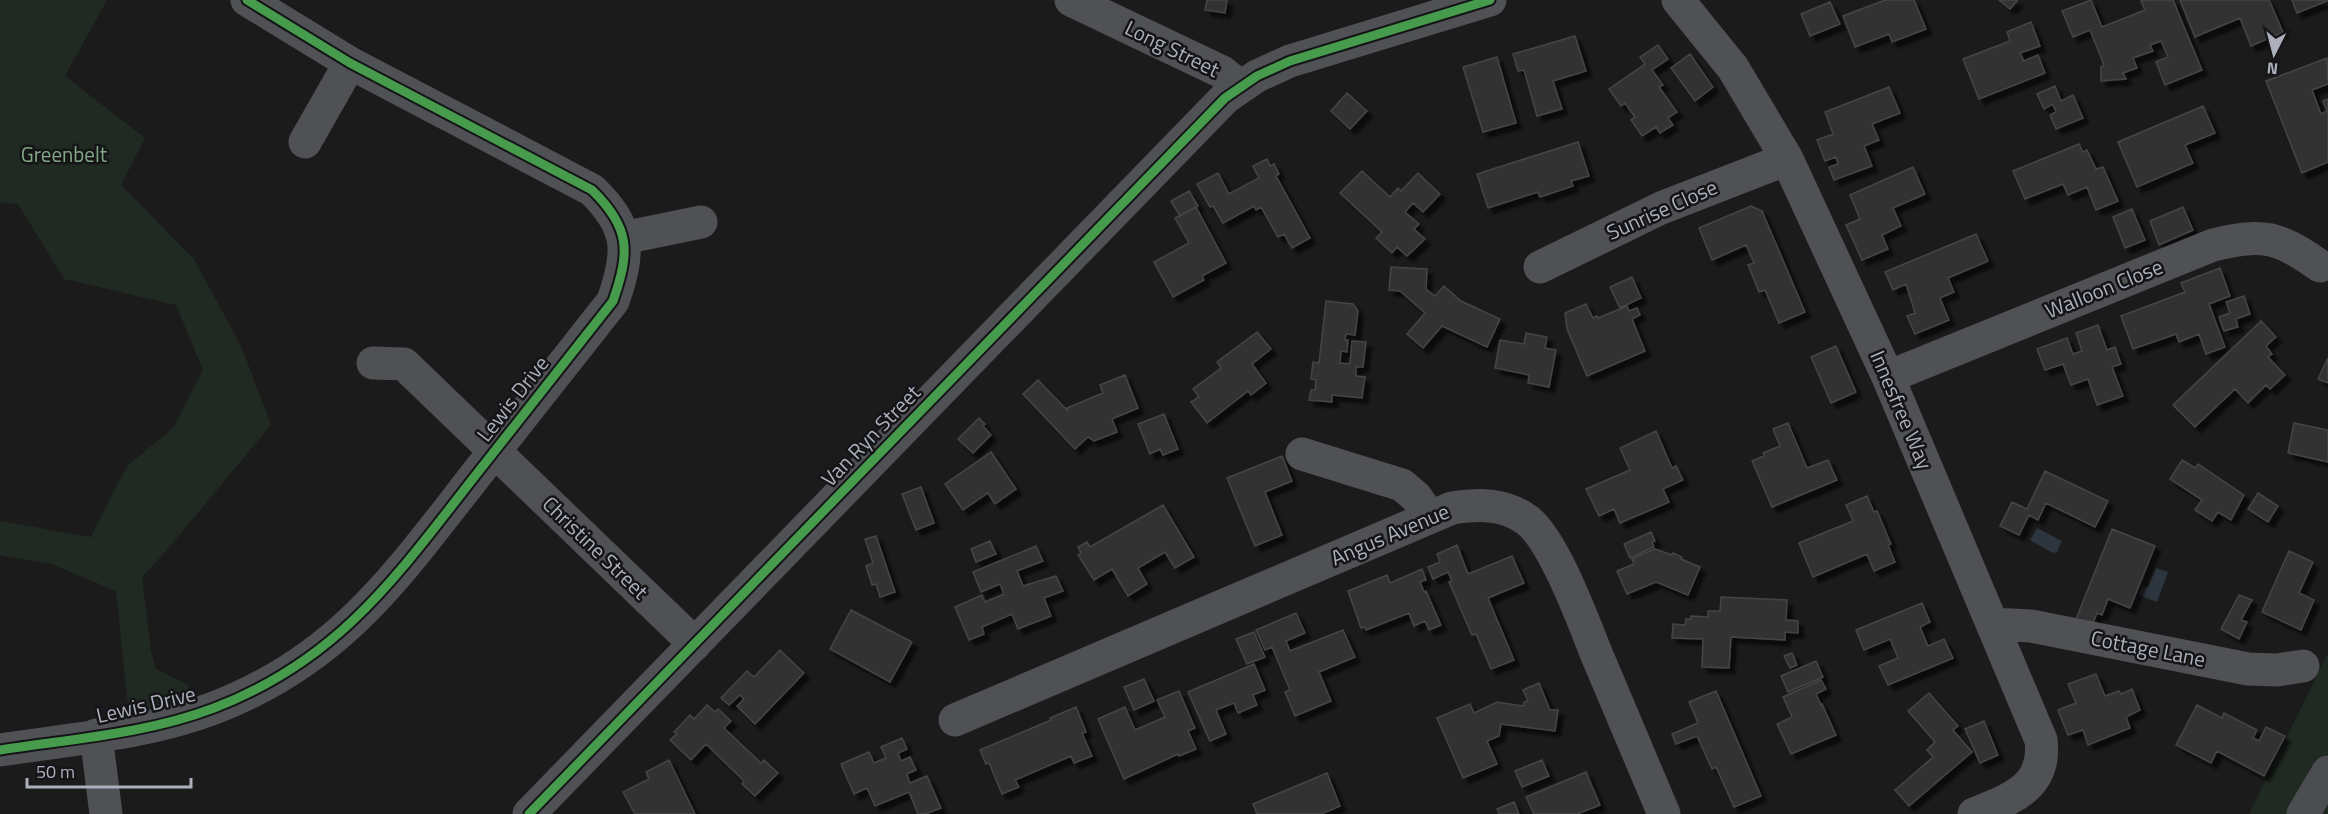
<svg xmlns="http://www.w3.org/2000/svg" width="2328" height="814" viewBox="0 0 2328 814" font-family="'Titillium Web',sans-serif">
<defs>
<filter id="shadow"><feDropShadow dx="5.5" dy="5.5" stdDeviation="1.5" flood-color="#0009"/></filter>
</defs>
<rect width="100%" height="100%" fill="#1b1b1b"/>
<!-- green -->
<path fill="#202922" d="M0 0H107L65 76 145 138 121 185 194 259 242 348 271 425 167 550 142 577 151 651 156 669 188 685 193 704 129 717 116 591 51 564 0 555V521L91 537 127 466 174 427 203 370 176 305 64 279 18 204 0 202Z
M2328 653V814H2249L2251 810Z"/>
<!-- water -->
<path fill="#2d363e" d="M2037 528 2062 541 2057 552 2053 553 2030 540Z
M2156 568 2168 572 2157 602 2138 595 2142 587H2148Z"/>
<!-- building -->
<path fill="#333" stroke="#444547" stroke-width="1.5" filter="url(#shadow)" d="M1207 0H1227L1225 13 1205 10Z
M1885 0H1914L1926 29 1892 42 1889 34 1855 47 1843 16Z
M1999 0H2018L2010 9Z
M2091 0 2102 27 2145 10 2141 1 2143 0H2173L2202 70 2165 85 2156 62 2168 57 2161 41 2150 45 2153 51 2133 58 2137 68 2123 73 2126 79 2101 81V67L2104 65 2090 30 2073 37 2062 11Z
M2180 0H2269L2283 32 2251 46 2240 18 2195 37Z
M2292 0H2327V1L2297 13Z
M1830 2 1840 24 1810 36 1801 14Z
M2031 22 2040 46 2020 53 2024 61 2038 55 2045 73 1979 99 1963 59 2010 41 2007 32Z
M1575 36 1586 71 1553 81 1562 109 1537 116 1524 70 1518 71 1513 54Z
M1658 45 1668 59 1652 70 1663 85 1659 87 1677 112 1668 118 1673 125 1660 133 1656 127 1642 136 1631 120 1635 117 1625 103 1621 106 1609 89 1645 64 1640 57Z
M1690 54 1713 87 1695 101 1671 68Z
M1497 57 1516 123 1483 132 1463 67Z
M2327 58 2328 84 2312 90 2321 114 2327 111 2323 101 2328 99V162L2302 173 2266 81Z
M2055 86 2061 101 2073 95 2083 118 2056 129 2050 115 2056 112 2053 104 2044 109 2037 94Z
M1889 87 1900 113 1872 124 1879 140 1864 146 1872 166 1834 180 1829 167 1838 164 1836 157 1825 161 1817 140 1833 134 1825 112Z
M1347 93 1367 111 1350 129 1331 111Z
M2203 106 2215 133 2185 145 2193 163 2137 187 2118 142Z
M1578 142 1589 176 1571 181 1573 186 1540 197 1538 192 1488 208 1477 174Z
M2079 144 2083 152 2087 150 2096 169 2103 167 2118 201 2096 210 2087 187 2068 195 2063 184 2025 199 2013 171Z
M1267 159 1270 166 1274 164 1279 174 1276 176 1310 238 1292 248 1284 234 1278 237 1261 207 1256 210 1254 206 1223 223 1213 206 1210 207 1197 184 1218 173 1229 194 1259 178 1253 166Z
M1913 167 1925 194 1893 208 1901 226 1882 235 1888 249 1862 260 1846 225 1860 219 1850 195Z
M1362 171 1390 197 1398 188 1401 191 1418 173 1440 194 1423 212 1413 203 1405 212 1419 224 1414 229 1425 239 1407 256 1397 247 1392 253 1376 238 1382 232 1340 193Z
M1189 191 1198 206 1180 216 1171 201Z
M1751 206 1762 211 1805 312 1779 323 1765 290 1759 292 1748 265 1754 263 1746 245 1712 260 1699 228Z
M1196 207 1226 263 1202 276 1204 280 1173 297 1154 262 1189 243 1175 218Z
M2183 207 2193 230 2159 245 2150 221Z
M2132 209 2145 240 2125 248 2113 217Z
M1976 234 1988 261 1948 278 1954 292 1940 298 1949 320 1915 334 1907 316 1915 313 1906 284 1893 290 1885 272Z
M1391 267 1427 269 1426 289 1435 296 1444 286 1461 301 1500 319 1487 347 1442 326 1423 348 1407 334 1425 313 1400 291 1389 290Z
M2220 268 2230 296 2209 304 2225 347 2206 354 2199 334 2179 342 2176 334 2133 349 2121 316 2185 292 2181 283Z
M1632 277 1641 298 1620 308 1610 287Z
M2244 296 2250 314 2236 319 2238 327 2224 331 2219 317 2230 313 2226 302Z
M1326 301 1353 304 1358 311 1355 335 1346 334 1345 340H1348L1347 352 1341 351 1340 363 1350 364 1352 341 1366 342 1363 367H1356V376L1365 377 1362 398 1332 395V402L1309 400 1311 390H1315L1316 380 1311 379 1313 362 1319 363Z
M1586 304 1593 318 1597 316 1598 318 1627 306 1629 311 1637 308 1640 315 1632 319 1645 351 1587 376 1567 329 1565 313Z
M2261 321 2276 337 2266 346 2272 354 2268 357 2285 375 2270 389 2266 385 2248 403 2235 389 2195 427 2173 405Z
M2098 325 2107 350 2115 347 2121 364 2112 367 2123 396 2097 405 2088 379 2071 385 2063 364 2045 370 2037 349 2067 338 2073 354 2082 351 2076 333Z
M1257 332 1271 349 1252 364 1266 383 1251 395 1248 391 1207 423 1191 402 1199 397 1193 389 1221 368 1217 362Z
M1526 333 1547 337 1545 348 1556 350 1549 387 1528 383 1529 375 1495 368 1500 340 1524 344Z
M1836 346 1856 392 1831 403 1811 357Z
M2328 358V383L2318 379Z
M1125 375 1138 408 1112 419 1117 432 1094 441 1088 437 1075 449 1023 394 1038 380 1068 411 1067 408 1103 393 1100 385Z
M1164 414 1178 449 1163 455 1160 449 1150 454 1138 424Z
M979 418 985 424 983 426 991 435 973 453 958 439Z
M1788 423 1807 468 1828 460 1837 480 1772 507 1752 461 1764 456 1763 453 1780 446 1773 429Z
M2294 423 2328 430V462L2288 453Z
M1656 431 1672 468 1676 466 1683 480 1663 489 1669 502 1620 523 1614 509 1599 516 1586 489 1630 470 1620 448Z
M991 452 1016 489 995 504 988 493 963 510 945 484Z
M1282 456 1292 481 1265 492 1282 535 1255 546 1227 478Z
M2182 460 2195 468 2198 464 2244 495 2231 520 2218 512 2212 521 2195 510 2202 500 2170 479Z
M2045 471 2108 501 2095 527 2046 503 2038 520 2029 515 2019 535 2000 526 2012 502 2027 509Z
M921 487 934 523 916 530 902 494Z
M2258 493 2278 506 2268 522 2248 509Z
M1867 496 1874 512 1877 511 1891 544 1888 545 1895 562 1874 571 1867 554 1813 577 1799 543 1853 521 1846 505Z
M1163 505 1194 557 1175 568 1165 552 1138 568 1147 584 1128 596 1112 569 1094 580 1078 555 1081 553 1078 547 1087 542 1090 547Z
M2112 529 2155 546 2130 608 2108 599 2102 615 2097 613 2092 626 2076 619Z
M1651 532 1655 541 1652 542 1654 547 1630 558 1624 544Z
M876 536 895 592 880 597 876 584 872 585 866 566 873 563 865 539Z
M990 541 996 554 976 562 971 549Z
M1457 545 1468 574 1512 556 1524 583 1488 598 1514 660 1491 669 1476 634 1472 635 1449 582 1452 581 1448 572 1433 579 1428 567 1440 562 1437 554Z
M1036 546 1043 561 1017 571 1023 586 1056 576 1063 591 1044 598 1051 616 1018 629 1012 614 982 627 984 634 969 640 955 607 982 595 985 602 1004 594 1000 584 981 592 973 572Z
M1655 549 1672 555 1673 553 1682 557 1681 559 1700 567 1688 595 1656 582 1627 594 1617 571 1634 564 1632 559Z
M2289 551 2313 562 2299 593 2314 600 2301 630 2262 612Z
M1422 569 1426 580 1420 582 1424 592 1426 591 1441 625 1429 630 1425 621 1414 626 1409 613 1366 630 1365 627 1361 628 1348 591 1387 575 1390 583Z
M2239 595 2252 600 2241 620 2247 622 2239 639 2221 629Z
M1721 597 1787 600 1786 620 1798 621V633L1785 632V640L1731 637 1729 668 1702 667 1703 639 1672 638 1673 624 1685 625 1686 619H1691V616L1708 617V611H1720Z
M1922 603 1930 622 1920 627 1928 646 1944 639 1953 658 1888 685 1879 666 1898 658 1890 639 1864 650 1856 630Z
M851 610 912 642 890 682 830 649Z
M1296 613 1305 633 1286 641 1290 651 1343 630 1355 657 1319 672 1331 701 1295 716 1285 692 1290 690 1272 647 1265 650 1256 630Z
M1254 632 1265 657 1247 664 1236 639Z
M780 650 804 673 755 724 737 706 744 699 740 695 729 705 721 698 747 671 754 677Z
M1792 653 1797 665 1790 668 1784 656Z
M1816 661 1823 677 1788 692 1781 676Z
M1254 664 1265 690 1253 695 1257 705 1238 713 1234 703 1216 710 1226 734 1210 741 1188 692Z
M2096 674 2105 696 2119 691 2121 694 2132 689 2140 710 2126 717 2130 728 2088 745 2083 730 2068 735 2058 710 2076 703 2068 684Z
M1144 679 1154 701 1134 710 1124 687Z
M1821 680 1826 689 1816 694 1821 705 1822 704 1836 735 1791 754 1777 724 1792 717 1783 697Z
M1539 683 1550 710H1558L1555 731 1501 724 1499 736 1487 741 1497 764 1463 778 1437 718 1470 704 1474 713 1497 702 1523 706 1524 702 1528 701 1523 690Z
M1179 691 1195 728 1188 731 1196 749 1179 756 1178 754 1124 779 1098 719 1125 707 1135 730 1165 717 1157 700Z
M1716 691 1761 796 1734 807 1716 767 1712 769 1697 736 1676 744 1672 734 1698 723 1689 702Z
M1929 693 1958 726 1953 730 1972 752 1909 806 1895 790 1933 757 1927 750 1935 742 1908 711Z
M707 705 715 712 718 709 731 721 724 728 761 763 764 760 778 773 755 796 742 784 744 781 706 744 691 760 670 740 677 734 674 732 690 715 694 719Z
M2197 705 2222 718 2224 713 2257 730 2253 738 2259 741 2266 727 2285 736 2264 776 2217 751 2211 763 2176 745Z
M1076 707 1086 732 1082 733 1092 756 1074 763 1071 756 1015 780 1019 787 1002 794 989 763 986 764 980 750 1051 720 1050 718Z
M1984 721 1998 755 1980 763 1965 729Z
M902 738 907 749 898 753 901 761 910 757 916 770 907 774 910 783 927 776 941 808 925 814H918L909 792 875 806 867 788 854 794 841 764 869 752 874 763 886 758 881 747Z
M669 760 695 814H635L623 792 649 779 646 772Z
M1542 760 1549 776 1522 787 1515 771Z
M1586 772 1600 805 1577 814H1534L1526 797Z
M1327 773 1340 806 1321 814H1257L1253 804Z
M1514 802 1519 814H1499L1497 809Z"/>
<g fill="none" stroke-linecap="round" stroke-linejoin="round">
<!-- minor -->
<path stroke="#4f5154" stroke-width="33" d="M1071 0 1222 72 1240 86
M1678 0 1733 68 1787 159 1888 377 2041 740C2047 788 2010 799 1974 814
M305 142 350 63
M623 238 701 222
M1540 267 1661 208 1787 159
M373 363 404 364 695 644
M1888 377 2213 245C2264 233 2277 236 2320 266
M1302 454 1402 485 1416 497 1430 517
M1992 624 2031 626 2248 669 2277 670 2303 666
M955 720 1452 508C1478 504 1504 503 1527 520 1553 539 1583 620 1596 653 1619 707 1641 760 1664 814
M96 735 106 814
M0 750C71 739 146 734 214 708 339 660 396 577 475 476 521 418 567 360 613 301 630 252 631 228 592 190L350 63 247 0
M529 814 1225 98 1257 76 1290 61 1490 0"/>
<!-- highway -->
<path stroke="#4c4d51" stroke-width="33" d="M2303 814 2328 772"/>
<defs>
<path id="cycleway" d="M0 750C71 739 146 734 214 708 339 660 396 577 475 476 521 418 567 360 613 301 630 252 631 228 592 190L350 63 247 0
M529 814 1225 98 1257 76 1290 61 1490 0"/>
</defs>
<!-- cycleway casing -->
<use href="#cycleway" stroke="#151518" stroke-width="13"/>
<!-- cycleway -->
<use href="#cycleway" stroke="#469c4c" stroke-width="9"/>
</g>
<g text-anchor="middle" stroke-width="5" stroke-linejoin="round" paint-order="stroke">
<!-- street labels -->
<g font-size="21" fill="#acb0bc" stroke="#151518">
<text transform="translate(1172 49) rotate(26)" y="7">Long Street</text>
<text transform="translate(1662 210) rotate(-24)" y="7">Sunrise Close</text>
<text transform="translate(2104 289) rotate(-22)" y="7">Walloon Close</text>
<text transform="translate(513 399) rotate(-52)" y="7">Lewis Drive</text>
<text transform="translate(1901 410) rotate(67)" y="7">Innesfree Way</text>
<text transform="translate(871 436) rotate(-46)" y="7">Van Ryn Street</text>
<text transform="translate(1390 535) rotate(-23)" y="7">Angus Avenue</text>
<text transform="translate(595 548) rotate(44)" y="7">Christine Street</text>
<text transform="translate(2148 649) rotate(11)" y="7">Cottage Lane</text>
<text transform="translate(146 705) rotate(-13)" y="7">Lewis Drive</text>
</g>
<!-- park labels -->
<g font-size="21" fill="#82a886" stroke="#151518">
<text x="64" y="162">Greenbelt</text>
</g>
</g>
<!-- north arrow -->
<g transform="translate(2274 54) rotate(186)" stroke="#151518" stroke-width="4.5" paint-order="stroke">
<path d="M0-4.5L10 22L0 15L-10 22Z" fill="#acb0bc"/>
<text y="-9" font-size="16" font-weight="bold" text-anchor="middle" fill="#acb0bc">N</text>
</g>
<!-- scale -->
<path d="M27 778v9h164v-9" fill="none" stroke="#acb0bc" stroke-width="3"/>
<text x="36" y="778" font-size="18" fill="#acb0bc" stroke="#151518" stroke-width="4.5" paint-order="stroke">50 m</text>
</svg>
